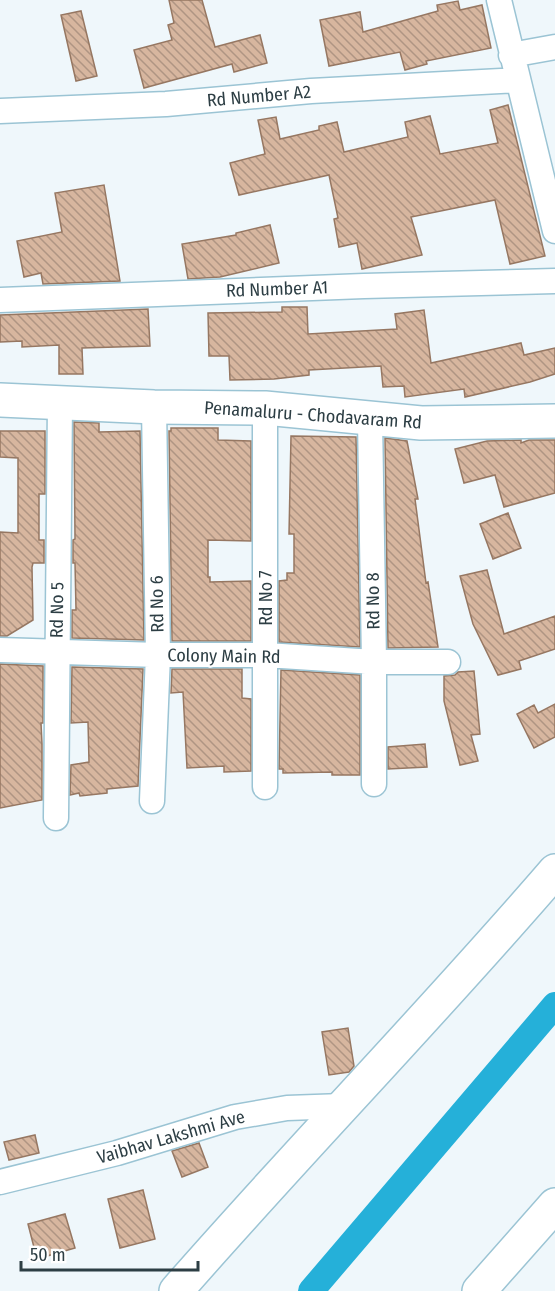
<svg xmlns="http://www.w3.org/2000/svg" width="555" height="1291" viewBox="0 0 555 1291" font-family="'Fira Sans Condensed',sans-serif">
<defs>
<pattern id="building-back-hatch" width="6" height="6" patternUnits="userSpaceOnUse" patternTransform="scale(1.5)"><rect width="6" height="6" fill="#d7b69f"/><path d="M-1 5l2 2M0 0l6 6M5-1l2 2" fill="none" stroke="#af9583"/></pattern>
</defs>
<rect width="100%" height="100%" fill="#eff7fb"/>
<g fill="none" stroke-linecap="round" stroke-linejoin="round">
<!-- canal -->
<path stroke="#25b0d9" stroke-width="26" d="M311 1291 555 1005"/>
</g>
<!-- building -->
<path fill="url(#building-back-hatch)" stroke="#967762" stroke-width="1.5" d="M169 0H202L215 47 260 35 267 63 234 72 232 64 144 88 134 50 172 40 168 25 174 23Z
M458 1 460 10 482 5 491 48 426 61 427 64 405 70 400 52 329 66 320 20 360 12 363 32 438 11 437 5Z
M81 11 97 76 76 81 61 15Z
M508 105 545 256 510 264 495 200 411 217 422 255 362 269 357 243 339 247 334 219 338 218 329 175 239 195 230 163 265 154 258 120 276 117 280 139 319 130V126L337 122 344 152 408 137 405 122 430 116 440 154 498 143 490 110Z
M104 185 120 281 43 284 41 273 24 277 17 241 62 232 55 193Z
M270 225 279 263 220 277 188 279 182 244 236 235V233Z
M282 307H307L308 334 397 329 395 314 424 310 431 363 521 343 524 355 555 348V374L530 382 465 397 464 389 405 397 404 386 383 387 381 366 309 370V375L274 379 230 380 229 356H209L208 313 282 312Z
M148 309 150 346 82 348 83 374H59V345L22 347V341L0 342V315Z
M74 422 99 423V432L140 431 144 640 72 638V610H76L75 563H73V540L75 539Z
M171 428H218V440L251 441V541L208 540V577H210V582L251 581V641H172L169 431H171Z
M0 431H45V494H39V540H44V563H33L32 567 33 620 7 636H0V532L18 533V458L0 457Z
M291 436 356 437 360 647 279 642V581L287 580V573H294V534H289Z
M385 438 407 441 418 499H415L426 583 428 582 438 647 388 648Z
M521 440V443L529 440H555V493L504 507 495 475 464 483 455 449 487 441Z
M508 513 521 548 493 559 480 524Z
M487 570 504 634 555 616V649L519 661 521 669 498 675 473 624 460 576Z
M0 664 43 666V723H41L42 744V800L0 808Z
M72 667 143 669 138 786 107 789V793L80 796 79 793 70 795 71 765 89 762 88 722 71 723Z
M172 669H242V698L251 699V771L224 772V766L187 768 183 692 171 693Z
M281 670 360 675V775H332V772L283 773V769H279Z
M474 671 480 734 471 735 478 761 460 765 444 701V676L455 675 458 672Z
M555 704V737L534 748 517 714 534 705 538 713Z
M425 744 427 767 388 769V747Z
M348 1028 354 1066 349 1072 329 1075 322 1032Z
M35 1135 39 1153 9 1160 4 1142Z
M199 1143 208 1167 182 1177 172 1151Z
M143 1190 155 1239 120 1248 108 1199Z
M65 1214 75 1248 37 1259 28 1224Z"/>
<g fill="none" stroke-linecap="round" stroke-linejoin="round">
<defs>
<path id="street" d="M499 0 555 231
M511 55 555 47
M0 111 166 104 311 91 518 80
M0 300 364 286 555 281
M265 408V787
M370 419 374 662V784
M0 650 158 655H266L374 662H448
M152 801 158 655 154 407
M56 818 60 402
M0 1182 117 1153 235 1117 287 1108 343 1106"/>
<path id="secondary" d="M0 400 154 407 265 408 421 423 555 421
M176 1291C300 1149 432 1014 555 871"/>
<path id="primary" d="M479 1291 555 1205"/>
</defs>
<!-- street casing -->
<use href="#street" stroke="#9bc4d4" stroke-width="27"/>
<!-- secondary casing -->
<use href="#secondary" stroke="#9bc4d4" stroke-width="36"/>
<!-- primary casing -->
<use href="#primary" stroke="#9bc4d4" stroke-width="36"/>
<!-- street -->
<use href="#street" stroke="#fff" stroke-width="24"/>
<!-- secondary -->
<use href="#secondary" stroke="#fff" stroke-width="33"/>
<!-- primary -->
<use href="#primary" stroke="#fff" stroke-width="33"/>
</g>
<g text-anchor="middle" stroke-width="4.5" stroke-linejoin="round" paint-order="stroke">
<!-- street labels -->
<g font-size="18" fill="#2d3e44" stroke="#fff">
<text transform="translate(259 96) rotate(-5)" y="6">Rd Number A2</text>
<text transform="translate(277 289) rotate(-2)" y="6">Rd Number A1</text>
<text transform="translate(313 415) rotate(4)" y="6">Penamaluru - Chodavaram Rd</text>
<text transform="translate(266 598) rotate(-90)" y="6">Rd No 7</text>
<text transform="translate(373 601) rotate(-91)" y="6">Rd No 8</text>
<text transform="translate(157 604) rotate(-91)" y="6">Rd No 6</text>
<text transform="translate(57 610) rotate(-89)" y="6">Rd No 5</text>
<text transform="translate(224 656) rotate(1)" y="6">Colony Main Rd</text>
<text transform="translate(171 1137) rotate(-16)" y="6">Vaibhav Lakshmi Ave</text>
</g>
</g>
<!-- scale -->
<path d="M21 1261v9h177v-9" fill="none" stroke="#2d3e44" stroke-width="3"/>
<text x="30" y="1261" font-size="18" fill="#2d3e44" stroke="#ffffff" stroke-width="4.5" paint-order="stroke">50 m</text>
</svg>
